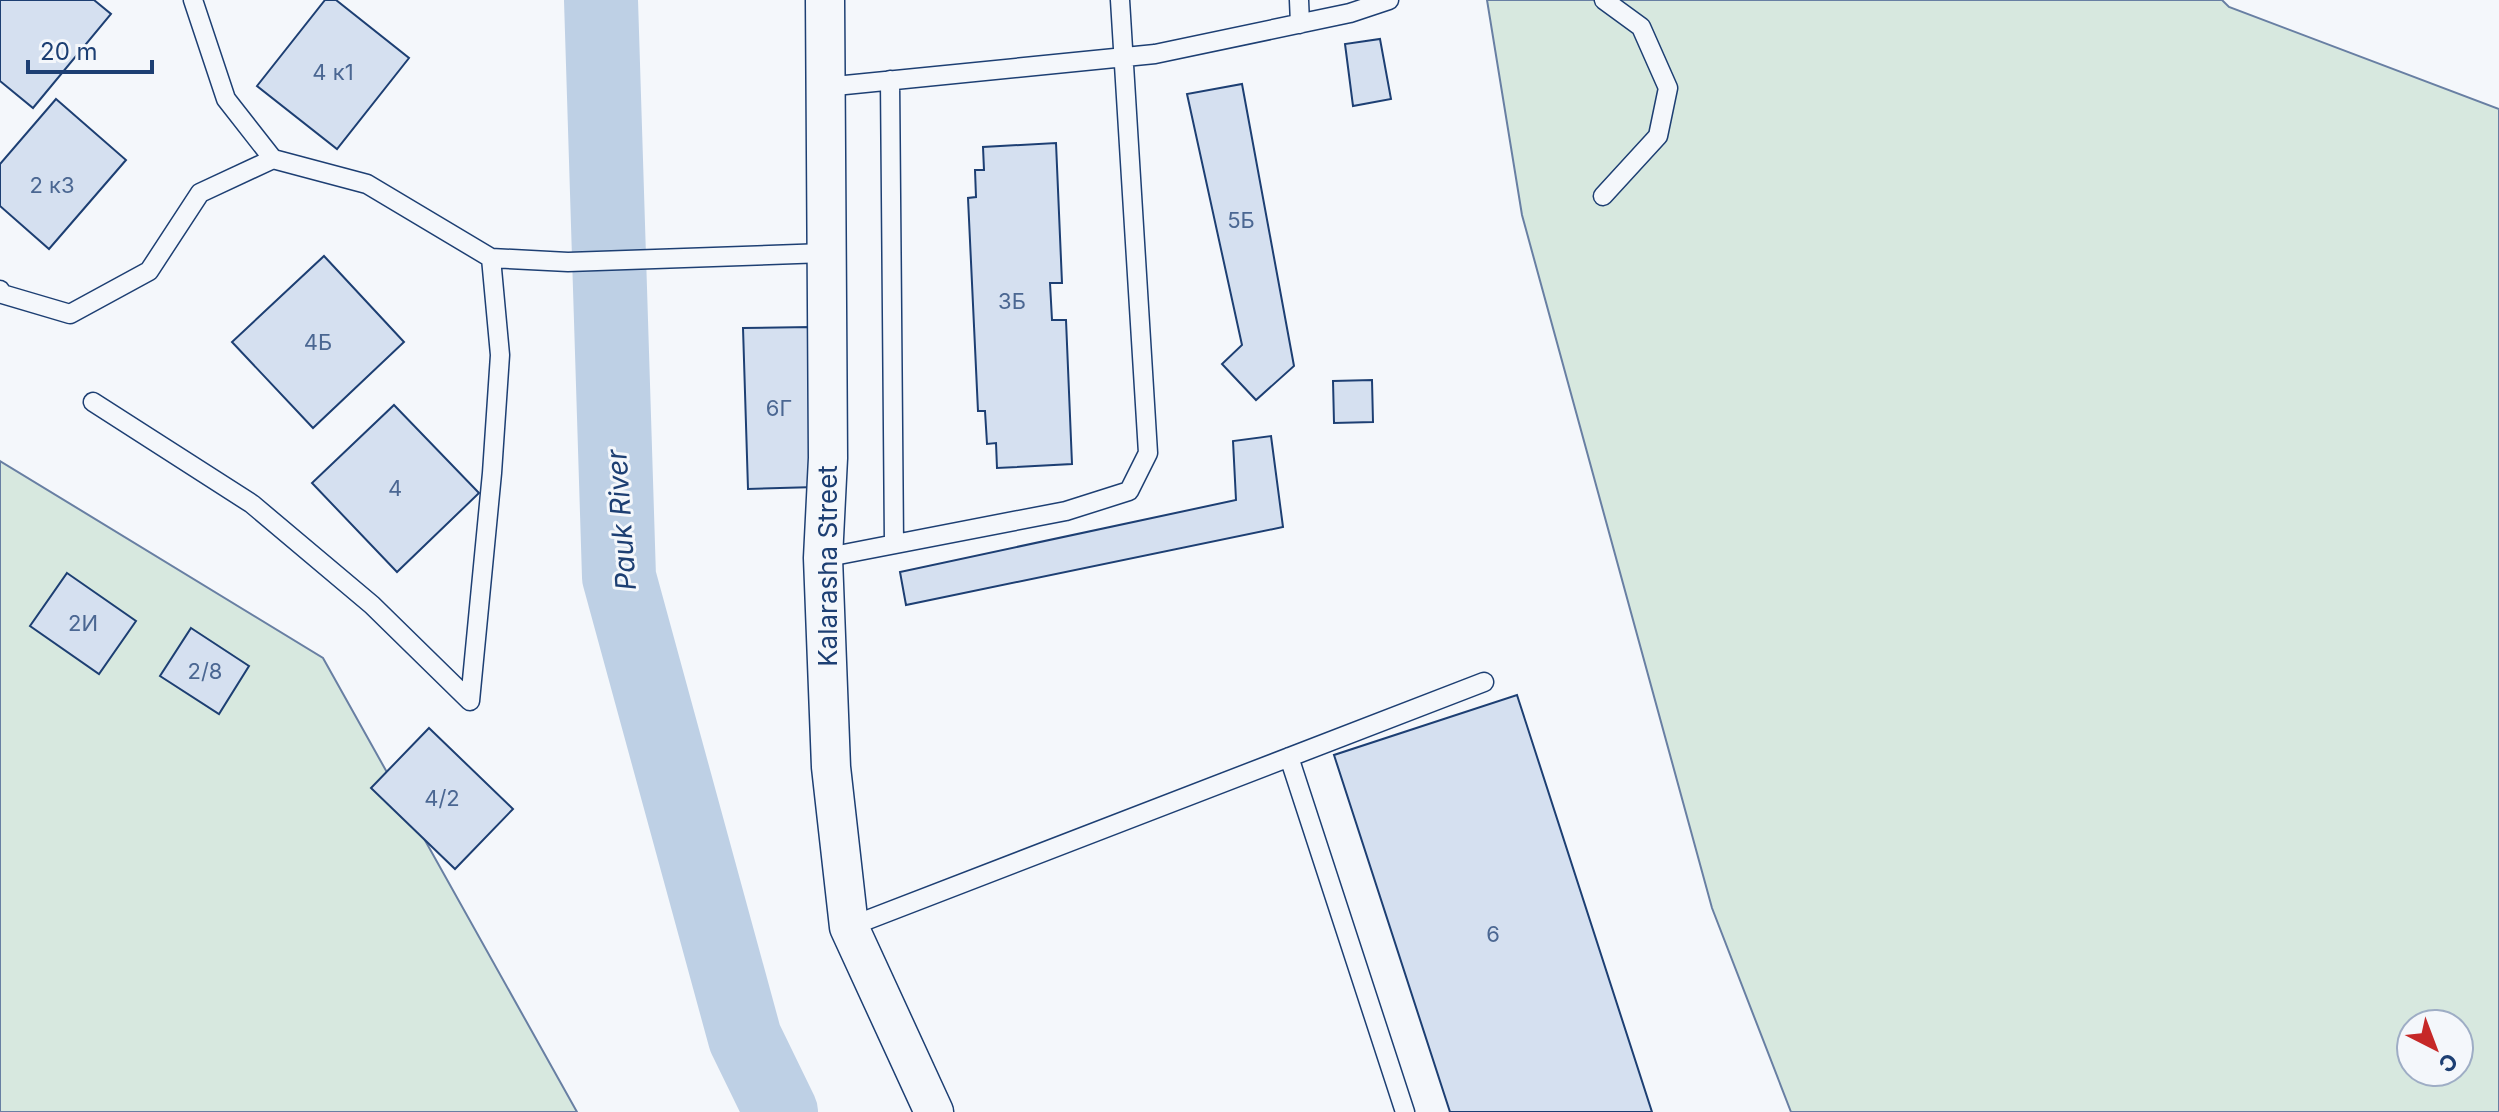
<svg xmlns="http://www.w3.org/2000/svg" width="2499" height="1112" viewBox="0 0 2499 1112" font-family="Inter,sans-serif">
<rect width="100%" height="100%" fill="#f4f7fb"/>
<!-- green -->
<path fill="#d7e8df" stroke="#687fa3" stroke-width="2" fill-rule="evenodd" d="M1487 0H2222L2229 7 2499 109V1112H1791L1712 908 1522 215ZM2411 1024H2459V1072H2411Z
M0 461 323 658 577 1112H0Z"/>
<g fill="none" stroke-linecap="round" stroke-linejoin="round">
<!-- river -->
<path stroke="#bed0e5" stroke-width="74" d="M601 0 619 577 745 1038 781 1112"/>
</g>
<!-- building -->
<path fill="#d5e0f0" stroke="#1d3f73" stroke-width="2" d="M0 0H94L111 14 33 108 0 81Z
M325 0H336L409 58 337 149 257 86Z
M1380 39 1391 99 1353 106 1345 44Z
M1242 84 1294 366 1256 400 1222 364 1242 345 1187 94Z
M56 99 126 160 49 249 0 206V164Z
M1056 143 1062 283H1050L1052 320H1066L1072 464 997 468 996 443 987 444 985 411H978L968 198 976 197 975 170H984L983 147Z
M324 256 404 342 313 428 232 342Z
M811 327 816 487 748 489 743 328Z
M1372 380 1373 422 1334 423 1333 381Z
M394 405 479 493 397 572 312 483Z
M1271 436 1283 527 906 605 900 572 1236 500 1233 441Z
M67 573 136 621 99 674 30 626Z
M191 628 249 666 219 714 160 676Z
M1517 695 1652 1112H1450L1334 755Z
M429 728 513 809 455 869 371 788Z"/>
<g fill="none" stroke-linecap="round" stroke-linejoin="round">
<defs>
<path id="lane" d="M193 0 226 99 273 159
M1299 0 1300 24
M890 80 894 544
M825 87 1155 54 1350 13 1389 0
M1603 196 1658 136 1668 88 1641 27 1604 0
M0 290 2 294 70 314 149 271 200 193 273 159 367 184 491 258 568 262 825 253
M93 402 252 504 372 605 470 701 492 473 500 355 491 258
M823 558 1066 511 1129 491 1148 453 1120 0
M1289 757 1405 1112
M849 927 1484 682"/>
<path id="street" d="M825 0 828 458 823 558 831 767 849 927 934 1112"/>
</defs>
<!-- lane casing -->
<use href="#lane" stroke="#1d3f73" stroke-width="21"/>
<!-- street casing -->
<use href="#street" stroke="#1d3f73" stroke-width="41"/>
<!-- lane -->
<use href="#lane" stroke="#f4f7fb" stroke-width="18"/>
<!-- street -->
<use href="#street" stroke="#f4f7fb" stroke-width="38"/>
</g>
<g text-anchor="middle" stroke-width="6" stroke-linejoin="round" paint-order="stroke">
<!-- number labels -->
<g font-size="22" fill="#4b6792">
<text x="333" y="80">4 к1</text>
<text x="52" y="193">2 к3</text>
<text x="1241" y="228">5Б</text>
<text x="1012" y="309">3Б</text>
<text x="318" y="350">4Б</text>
<text x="779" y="416">6Г</text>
<text x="395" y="496">4</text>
<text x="83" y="631">2И</text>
<text x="205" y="679">2/8</text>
<text x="442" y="806">4/2</text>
<text x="1493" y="942">6</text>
</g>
<!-- street labels -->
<g font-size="26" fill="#1d3f73" stroke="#f4f7fb">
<text transform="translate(828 566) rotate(-90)" y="9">Kalarasha Street</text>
</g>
<!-- water labels -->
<g font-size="28" font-style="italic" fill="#1d3f73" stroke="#f4f7fb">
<text transform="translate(621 520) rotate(-94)" y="10">Pauk River</text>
</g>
</g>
<!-- north arrow -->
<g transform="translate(2435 1048) rotate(138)"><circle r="38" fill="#f4f7fb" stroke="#9eadc5" stroke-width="2"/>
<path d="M0-6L14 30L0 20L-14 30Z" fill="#c62828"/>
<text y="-12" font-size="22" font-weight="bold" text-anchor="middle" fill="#1d3f73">С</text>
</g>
<!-- scale -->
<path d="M28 60v12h124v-12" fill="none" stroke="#1d3f73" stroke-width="4"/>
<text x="40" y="60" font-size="24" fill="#1d3f73" stroke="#f4f7fb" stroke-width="6" paint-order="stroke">20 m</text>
</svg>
